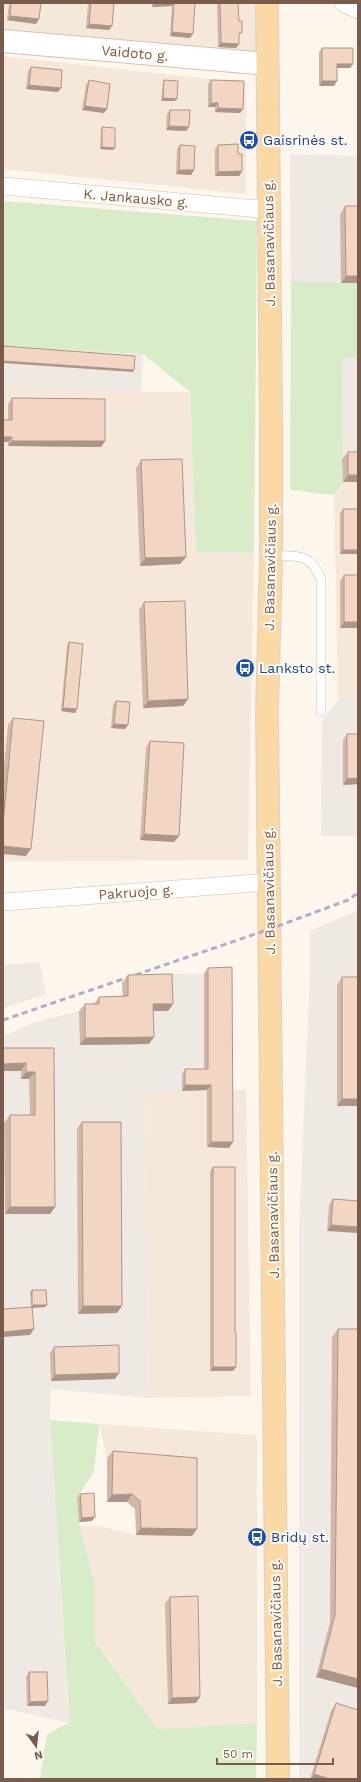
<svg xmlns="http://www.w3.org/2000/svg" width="361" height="1782" viewBox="0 0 361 1782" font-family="'Work Sans',sans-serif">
<rect width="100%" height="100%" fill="#fdf6ec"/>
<!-- residential -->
<path fill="#f5e8da" d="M3 3H267V64L3 41Z
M3 56 246 83V194L3 169Z
M8 385 141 392H190L196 552 254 553 248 860 3 861V461H5Z
M343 482H358V700H338L334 495Z
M246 1090 251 1396 149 1398 144 1091Z
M99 1424 257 1435V1723L158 1729 95 1640V1584L80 1526 94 1525 136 1535 192 1536 107 1458Z"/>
<!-- industrial -->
<path fill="#efe9e4" d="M290 154 358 156V283L291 281Z
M3 346 143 354 141 392 8 385 5 461H3Z
M358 358V482H343L342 359Z
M338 700H358V836H321L322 720Z
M358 910V1779H299V1230L310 971V931Z
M40 962 46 994 3 1008V965Z
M229 973 228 1090 144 1092 149 1398 51 1389 50 1420 69 1723 3 1708V1037L32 1023 79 1011H94L123 1003 122 983 167 982V974Z"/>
<!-- green -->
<path fill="#d8ecc9" d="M3 201 257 221 254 553 196 552 190 392 143 354 3 346Z
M291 281 358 283V358L342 359 343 482 334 495 290 490Z
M50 1420 99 1424 94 1471 77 1498 79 1522 95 1584V1641L158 1729 257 1723 256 1779H40L47 1734 69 1723V1714Z"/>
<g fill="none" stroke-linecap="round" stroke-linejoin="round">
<defs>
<path id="service" d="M271 556C296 556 310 552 321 579V711"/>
<path id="minor" d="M343 3 358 10
M3 186 269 210
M3 902 269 882"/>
<path id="secondary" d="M3 41 267 64"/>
<path id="primary" d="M267 3 271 426V556L267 712 278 1779"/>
</defs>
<!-- service casing -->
<use href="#service" stroke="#d1beb0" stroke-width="10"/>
<!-- minor casing -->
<use href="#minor" stroke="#d1beb0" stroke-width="18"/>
<!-- secondary casing -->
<use href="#secondary" stroke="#d6c0b0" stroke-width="24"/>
<!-- primary casing -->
<use href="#primary" stroke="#dad1cd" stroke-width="24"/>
<!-- service -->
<use href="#service" stroke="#fff" stroke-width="9"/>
<!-- minor -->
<use href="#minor" stroke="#fff" stroke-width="17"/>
<!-- secondary -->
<use href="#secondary" stroke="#fff" stroke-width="22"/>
<!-- primary -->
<use href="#primary" stroke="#fbd9a5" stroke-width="22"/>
<!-- rail -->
<path stroke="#b9a8c9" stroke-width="3" stroke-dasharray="6 4" stroke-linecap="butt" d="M3 1020 270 929 348 900 358 893"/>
</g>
<!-- wall -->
<path fill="#d1b7a8" d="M9 3H41L39 19 36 24 7 20Z
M88 3H114L112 26 109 30 86 28Z
M152 3H195L190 38 170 36 172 6 152 7Z
M217 3H238L239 44 236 48 218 47Z
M322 48 353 64 350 68H337V81L334 86H319V52Z
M31 67 58 92 26 89 28 71Z
M89 80 107 109 104 113 82 110 86 85Z
M164 80 175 101H161L163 83Z
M211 80 240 113 215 112V107H208V84Z
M170 110 189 127 186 131 166 130 167 114Z
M102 127 113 150 100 149 101 129Z
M180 145 194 170 191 175 176 174 177 149Z
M218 145 238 154 242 171 239 176H215V149Z
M345 206H358V283H341L340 214Z
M12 398 105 441 101 447 8 446V404Z
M348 452 358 482H343L342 459Z
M141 460 186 557 180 564 140 566 136 468Z
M343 509H358V554H340V513Z
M344 575 358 628H340V581Z
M144 602 188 699 183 706 143 708 139 610Z
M69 642 77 709 75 713 61 711 67 646Z
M116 701 125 729 111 728 113 705Z
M13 718 26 856 3 854V777L8 725Z
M347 734H358V784L343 785V740Z
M150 741 179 836 174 842 140 840 146 747Z
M208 968 229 1148 207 1147V1090L182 1091V1074L185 1069H204V973Z
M128 975 173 1004 168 1011H154L149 1044 80 1045 79 1011 85 1004H94L99 997 123 996 122 983Z
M342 977H358V1106H337V985Z
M54 1048 55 1207 50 1214H5L4 1123 10 1115H30L29 1079H21V1071H3Z
M82 1122 117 1313 78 1314 77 1129Z
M213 1167 233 1371H210V1171Z
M333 1199 358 1201 327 1231 329 1205Z
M32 1290 45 1307 32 1308 30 1335 31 1307 30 1292Z
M338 1329 358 1688 316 1677 330 1622 332 1337Z
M54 1347 115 1379 51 1381 50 1353Z
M113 1451 192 1536 136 1535 135 1509 127 1502H107V1458Z
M80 1494 92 1521 79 1522 77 1498Z
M170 1597 196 1703 168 1704 165 1603Z
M29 1672 45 1706H27L26 1677Z
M336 1703 358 1779H310L331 1711Z"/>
<!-- shaded-wall -->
<path fill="#aa9588" d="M155 3H174L172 6 152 7Z
M10 16 39 19 36 24 7 20Z
M89 24 112 26 109 30 86 28Z
M172 32 193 34 190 38 170 36Z
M221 43 239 44 236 48 218 47Z
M337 64H353L350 68H334Z
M322 81H337L334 86H319Z
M29 85 61 88 58 92 26 89Z
M163 98 177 99 175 101H161Z
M211 103H218L215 107H208Z
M85 106 107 109 104 113 82 110Z
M218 108 243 109 240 113 215 112Z
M169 126 189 127 186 131 166 130Z
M102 147 115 148 113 150 100 149Z
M179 170H194L191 175 176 174Z
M242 171 239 176H215L218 172Z
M346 276H358V283H341Z
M3 361 134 370 133 372 3 363Z
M3 437H12L8 442H3Z
M12 441H105L101 447 8 446Z
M348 475H358V482H343Z
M343 550H358V554H340Z
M186 557 180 564 140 566 145 558Z
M344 622H358V628H340Z
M188 699 183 706 143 708 148 701Z
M63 708 77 709 75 713 61 711Z
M114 724 128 725 125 729 111 728Z
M358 778V784L343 785 347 779Z
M144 834 179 836 174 842 140 840Z
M3 846 31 849 26 856 3 854Z
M153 1004H173L168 1011H148Z
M154 1037 149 1044 80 1045 85 1038Z
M26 1063 21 1071H3V1064Z
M26 1072H35L29 1079H21Z
M185 1085H211L207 1090 182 1091Z
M342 1099H358V1106H337Z
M211 1142H233L229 1148 207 1147Z
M10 1207H55L50 1214H5Z
M331 1225 358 1227V1233L327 1231Z
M32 1305H47L45 1307 31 1308Z
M83 1306H122L117 1313 78 1314Z
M34 1329 30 1335 3 1337V1332Z
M213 1367H236L233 1371H210Z
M119 1373 115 1379 51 1381 55 1375Z
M132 1494 127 1502H107L112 1495Z
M95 1517 92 1521 79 1522 82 1518Z
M141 1528 197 1529 192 1536 136 1535Z
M321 1669 358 1679V1688L316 1677Z
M200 1697 196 1703 168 1704 172 1698Z
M48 1701 45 1706H27L30 1702Z
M314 1774 330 1779H311Z"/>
<!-- building -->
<path fill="#f3d5c3" stroke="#aa9588" d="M11 3H41L39 19 10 16Z
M91 3H114L112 26 89 24Z
M174 3H195L193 34 172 32Z
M220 3H238L239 21H242V33H239V44L221 43Z
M322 48H353V64H337V81H322Z
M31 67 62 70 61 88 29 85Z
M89 80 110 84 107 109 85 106Z
M164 80 178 81 177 99 163 98Z
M211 80 244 81 243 109 218 108V103H211Z
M170 110H190L189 127 169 126Z
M102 127 115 128V148L102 147Z
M238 144V154H242V171L218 172V145Z
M180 145 195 146 194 170H179Z
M345 206H358V276H346Z
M3 346 135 356 134 370 3 361Z
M12 398 105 399V441H12V437H3V420H12Z
M348 452H358V475H348Z
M182 459 186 557 145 558 141 460Z
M343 509H358V550H343Z
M344 575H358V622H344Z
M185 601 188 699 148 701 144 602Z
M69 642 83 644 77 709 63 708Z
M116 701 130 702 128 725 114 724Z
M13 718 44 721 31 849 3 846V824Z
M347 734H358V778L347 779Z
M150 741 184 743 179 836 144 834Z
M232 967 233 1142H211V1085H185V1069H208V968Z
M172 974 173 1004H153L154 1037 85 1038V1004H99V997L128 996V975Z
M342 977H358V1099H342Z
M3 1048H54L55 1207H10V1115H35V1072H26V1063L3 1064Z
M82 1122H121L122 1306H83Z
M213 1167H235V1332H236V1367H213Z
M333 1199 358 1201V1227L331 1225Z
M32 1290H46L47 1305H32Z
M32 1307 34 1329 3 1332V1309Z
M338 1329H358V1679L321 1669 335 1615Z
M119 1345V1373L55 1375 54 1347Z
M113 1451 197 1458V1529L141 1528 140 1501 132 1494 112 1495Z
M94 1493 95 1517 82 1518 80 1494Z
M198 1596 200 1697 172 1698 170 1597Z
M29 1672H47L48 1701 30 1702Z
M336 1703 358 1710V1779H330L314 1774Z"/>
<!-- icons -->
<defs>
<symbol id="bus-disc" viewBox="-11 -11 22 22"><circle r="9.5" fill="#1a4fb4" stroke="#fffaf3"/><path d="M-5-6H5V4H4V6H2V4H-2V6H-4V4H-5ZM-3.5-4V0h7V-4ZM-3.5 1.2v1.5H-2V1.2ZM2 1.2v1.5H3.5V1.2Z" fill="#fff"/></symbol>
</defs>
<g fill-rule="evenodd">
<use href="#bus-disc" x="238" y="129" width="22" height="22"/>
<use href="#bus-disc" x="234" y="657" width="22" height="22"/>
<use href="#bus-disc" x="246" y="1526" width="22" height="22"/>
</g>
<g text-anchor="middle" stroke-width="4" stroke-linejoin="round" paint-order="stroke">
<!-- street labels -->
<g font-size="14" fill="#7a5c4d" stroke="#fffaf3">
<text transform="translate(135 53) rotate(5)" y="5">Vaidoto g.</text>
<text transform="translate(136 198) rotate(5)" y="5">K. Jankausko g.</text>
<text transform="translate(269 243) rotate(-91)" y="5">J. Basanavičiaus g.</text>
<text transform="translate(270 567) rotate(-89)" y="5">J. Basanavičiaus g.</text>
<text transform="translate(269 891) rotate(-91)" y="5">J. Basanavičiaus g.</text>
<text transform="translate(136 892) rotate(-4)" y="5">Pakruojo g.</text>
<text transform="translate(273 1215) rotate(-91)" y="5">J. Basanavičiaus g.</text>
<text transform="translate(276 1623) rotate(-91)" y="5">J. Basanavičiaus g.</text>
</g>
<!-- transit labels -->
<g font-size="14" fill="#164399" stroke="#fffaf3" text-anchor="start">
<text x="263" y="145">Gaisrinės st.</text>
<text x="259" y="673">Lanksto st.</text>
<text x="271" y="1542">Bridų st.</text>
</g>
</g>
<!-- border -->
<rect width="361" height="1782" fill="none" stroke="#7a5c4d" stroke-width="8"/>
<!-- north arrow -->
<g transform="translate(36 1746) rotate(165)" stroke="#fffaf3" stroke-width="3" paint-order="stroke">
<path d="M0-3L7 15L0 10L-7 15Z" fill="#7a5c4d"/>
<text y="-6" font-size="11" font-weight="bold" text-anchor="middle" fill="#7a5c4d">N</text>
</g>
<!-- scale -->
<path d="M217 1758v6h116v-6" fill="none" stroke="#7a5c4d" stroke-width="2"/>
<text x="223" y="1758" font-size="12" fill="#7a5c4d" stroke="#fffaf3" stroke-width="3" paint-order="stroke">50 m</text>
</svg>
